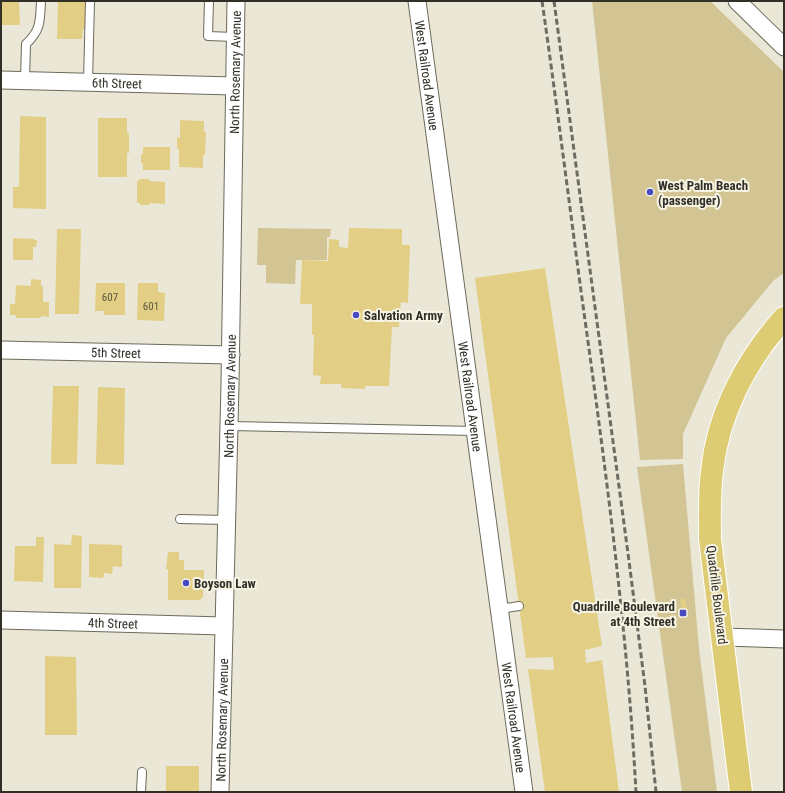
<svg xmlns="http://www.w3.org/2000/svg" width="785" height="793" viewBox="0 0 785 793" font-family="'Roboto Condensed',sans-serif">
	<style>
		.green { fill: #d2c593 }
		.building { fill: #e2cf85 }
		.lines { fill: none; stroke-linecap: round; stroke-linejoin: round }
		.service-casing { stroke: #6d6a5c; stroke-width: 10 }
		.minor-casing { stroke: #6d6a5c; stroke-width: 19 }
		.primary-casing { stroke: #fff; stroke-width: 24 }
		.service { stroke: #fff; stroke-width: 8 }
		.minor { stroke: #fff; stroke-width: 17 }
		.primary { stroke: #decc74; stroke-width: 22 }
		.rail { stroke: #6e6c62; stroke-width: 3; stroke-dasharray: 6 3; stroke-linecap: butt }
		.poi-dot { fill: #474ac0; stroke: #f8f4e4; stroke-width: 1.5 }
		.labels { text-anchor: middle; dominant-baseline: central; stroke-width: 4; stroke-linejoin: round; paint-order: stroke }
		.number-label { font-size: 11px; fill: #5c573f }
		.street-label { font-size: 13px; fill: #302f28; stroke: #f8f4e4 }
		.poi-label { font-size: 13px; font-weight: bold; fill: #302f28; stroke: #f8f4e4; text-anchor: start }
	</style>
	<rect width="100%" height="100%" fill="#eae7d6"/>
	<!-- green -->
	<path class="green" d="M592,1H710L784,72V273L773,281L726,338L683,434V459L640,460Z
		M258,228L331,229L330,237H327V260H296L295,284L266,283V265H257Z
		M683,464L699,649L717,792H682L637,467Z"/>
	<!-- building -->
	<path class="building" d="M1,1H19L20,25H1Z
		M58,1H86L85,29H83L82,39H57Z
		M20,116L46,117V209L13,208V187H19Z
		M98,118H127V133H129V153H127V177H98Z
		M180,120L204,121V132H206L205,155H203V168L179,167V149H177V137L180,138Z
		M143,147H170V170H143V163H141V154H143Z
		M139,179H149V181L165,182V204L150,203V205H140V203H137V181H139Z
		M349,228L402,229V245H410L408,303L401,302L399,327H392L389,386H365V389L341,388V384H320L321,376L313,375L314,335H312V304H300L302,260L328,261L329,239L339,240V247L348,248Z
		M57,229H81L79,314H55Z
		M13,238L34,239V240H37L36,247H33V260H13Z
		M545,268L602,646L585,650L586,663L602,660L619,792H545L528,669L554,670L553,657L526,658L475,278Z
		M31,279L41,280V286H43V302H49V317L41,316V318H16V315H10V304H15L16,285L31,286Z
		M96,283H125V315H104V311H95Z
		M138,283H158V292L165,293L164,321L137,320Z
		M53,386H79L77,464H51Z
		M98,387L125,388L124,465L96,464Z
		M72,535L82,536L81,588H54V544L71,545Z
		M36,537H44L43,582L14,581L15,546H36Z
		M89,544L122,545V567L113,566L112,574L104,573L103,578L89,577Z
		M168,552H179V560H184V570H204L203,597L200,600H168V569H166Z
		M685,598L687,610L682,611L680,599Z
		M45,656L76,657L77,735H45Z
		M166,766H199V792H166Z"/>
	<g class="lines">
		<defs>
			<path id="service" d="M209,1L208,36L235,37
				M25,80L26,44C41,30 40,21 41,1
				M88,82L90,1
				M229,426L476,431
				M180,519L227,520
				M500,609L519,606
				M141,792L142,772"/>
			<g id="minor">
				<path id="s1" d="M417,1L524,792"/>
				<path d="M737,1L784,47"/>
				<path id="s2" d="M1,80L234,86"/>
				<path id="s3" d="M1,350L231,355"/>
				<path id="s4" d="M1,620L224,626"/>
				<path d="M723,637L784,639"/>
				<path id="s5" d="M220,792L230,384L236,1"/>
			</g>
			<path id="primary" d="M741,792L710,539C710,516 709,494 712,471C718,414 746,360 784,318"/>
		</defs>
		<!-- service casing -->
		<use href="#service" class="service-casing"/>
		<!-- minor casing -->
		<use href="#minor" class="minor-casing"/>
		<!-- primary casing -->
		<use href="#primary" class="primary-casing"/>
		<!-- service -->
		<use href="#service" class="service"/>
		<!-- minor -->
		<use href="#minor" class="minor"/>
		<!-- primary -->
		<use href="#primary" class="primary"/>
		<!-- rail -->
		<path class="rail" d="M542,1C556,98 568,194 581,291C604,457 627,624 636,792
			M554,1L629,561L645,686L656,792"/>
	</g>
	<!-- markers -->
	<g class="poi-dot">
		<circle cx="650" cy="192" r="4"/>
		<circle cx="356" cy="315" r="4"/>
		<circle cx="186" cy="583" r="4"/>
		<rect x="679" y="609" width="8" height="8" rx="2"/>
	</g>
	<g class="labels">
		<!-- number labels -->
		<g class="number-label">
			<text x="110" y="297">607</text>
			<text x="151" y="306">601</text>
		</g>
		<!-- street labels -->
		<g class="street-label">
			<text stroke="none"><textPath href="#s5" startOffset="720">North Rosemary Avenue</textPath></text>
			<text stroke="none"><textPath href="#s1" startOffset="75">West Railroad Avenue</textPath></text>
			<text stroke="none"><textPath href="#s2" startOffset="116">6th Street</textPath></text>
			<text stroke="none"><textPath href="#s3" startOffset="115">5th Street</textPath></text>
			<text stroke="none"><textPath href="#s1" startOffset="399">West Railroad Avenue</textPath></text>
			<text stroke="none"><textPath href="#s5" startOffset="396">North Rosemary Avenue</textPath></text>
			<text transform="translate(717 595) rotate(83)">Quadrille Boulevard</text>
			<text stroke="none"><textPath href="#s4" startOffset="112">4th Street</textPath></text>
			<text stroke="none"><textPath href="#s1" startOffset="723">West Railroad Avenue</textPath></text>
			<text stroke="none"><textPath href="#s5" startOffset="72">North Rosemary Avenue</textPath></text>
		</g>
		<!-- poi labels -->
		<g class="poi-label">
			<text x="658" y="185">West Palm Beach<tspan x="658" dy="15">(passenger)</tspan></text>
			<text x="364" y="315">Salvation Army</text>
			<text x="194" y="583">Boyson Law</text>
			<text x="675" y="606" text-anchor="end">Quadrille Boulevard<tspan x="675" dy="15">at 4th Street</tspan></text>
		</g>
	</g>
	<!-- border -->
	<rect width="785" height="793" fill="none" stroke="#302f28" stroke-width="4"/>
</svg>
